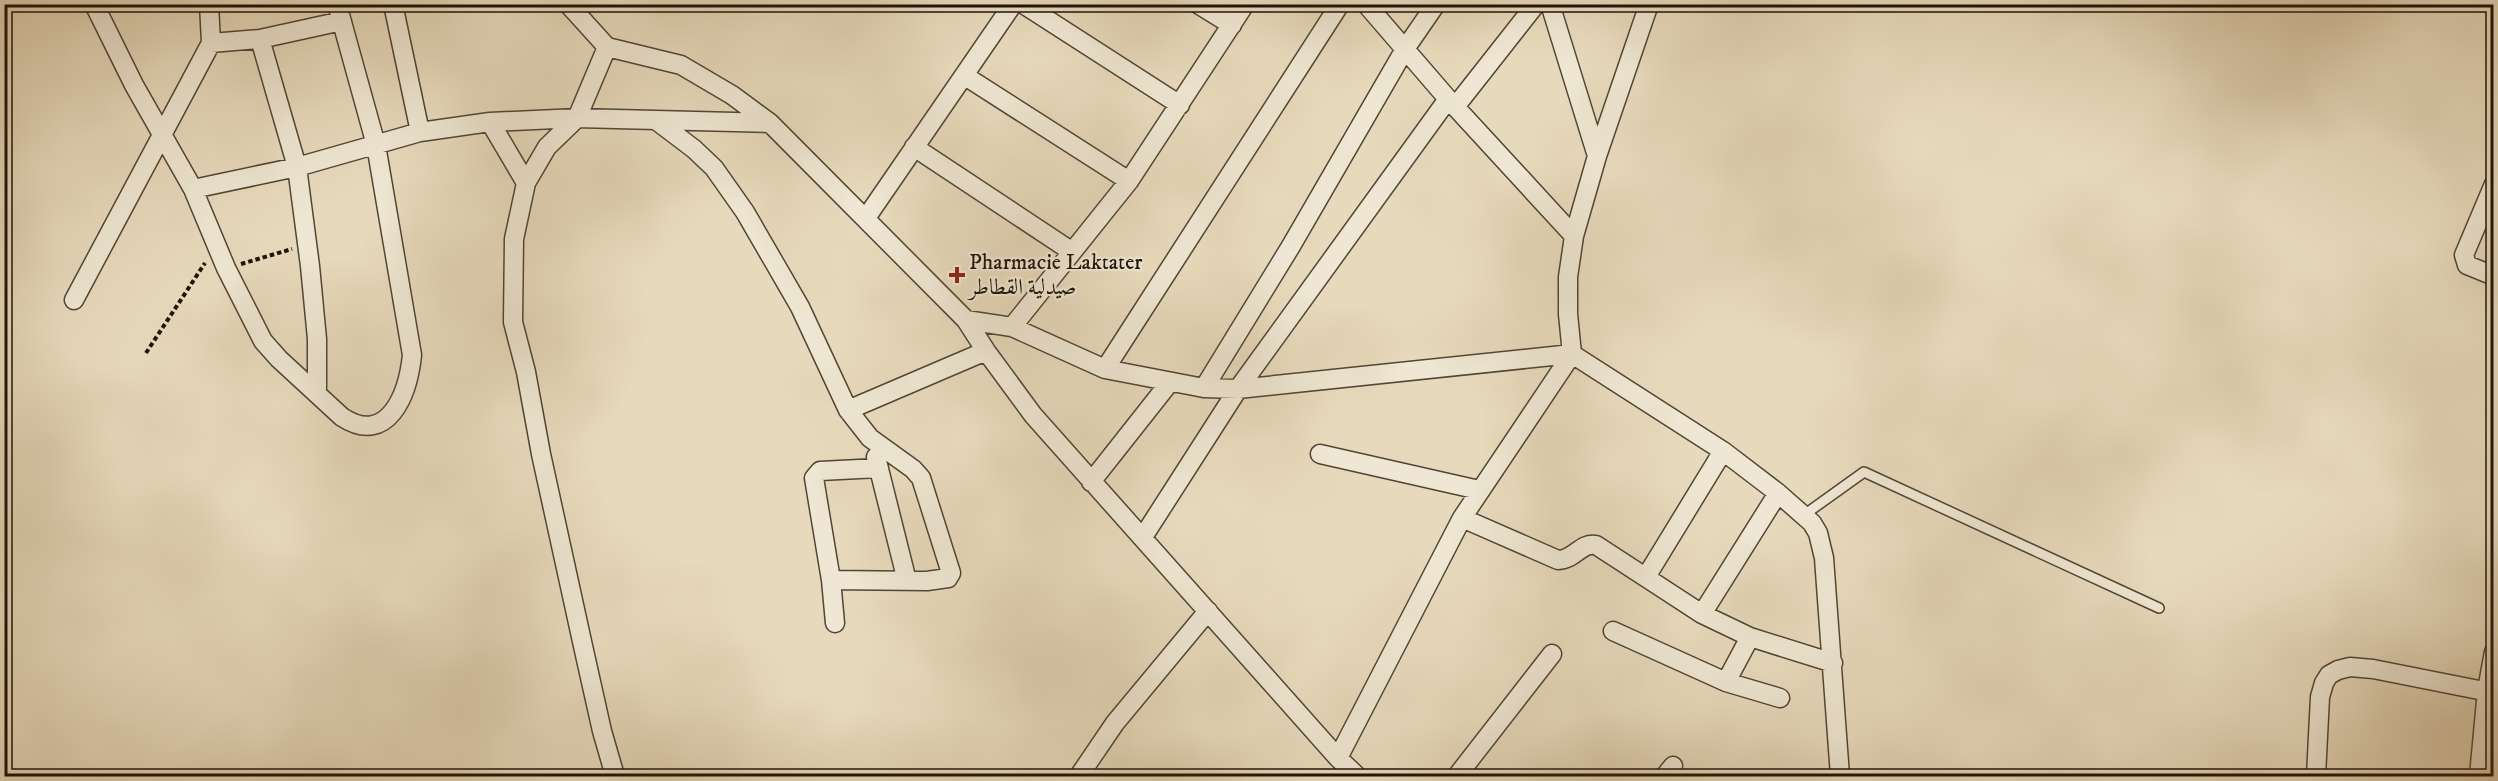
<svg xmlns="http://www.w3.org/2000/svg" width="2498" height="781" viewBox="0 0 2498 781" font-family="'IM FELL DW Pica',Amiri,serif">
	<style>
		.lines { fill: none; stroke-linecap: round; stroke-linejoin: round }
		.lane-casing { stroke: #514536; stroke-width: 12 }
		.street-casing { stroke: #514536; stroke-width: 21 }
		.path { stroke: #1f1309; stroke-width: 4; stroke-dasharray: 4.5 3; stroke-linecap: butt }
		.lane { stroke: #efe7d3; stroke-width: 9 }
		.street { stroke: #efe7d3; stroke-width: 18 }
		.poi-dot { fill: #8f2418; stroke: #efe7d3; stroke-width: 2 }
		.labels { text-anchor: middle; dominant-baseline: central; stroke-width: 4.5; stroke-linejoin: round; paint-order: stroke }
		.poi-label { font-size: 22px; fill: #1f1309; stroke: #efe7d3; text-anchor: start }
	</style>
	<rect width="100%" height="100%" fill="#e7dabc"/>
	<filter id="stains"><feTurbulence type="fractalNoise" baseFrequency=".00333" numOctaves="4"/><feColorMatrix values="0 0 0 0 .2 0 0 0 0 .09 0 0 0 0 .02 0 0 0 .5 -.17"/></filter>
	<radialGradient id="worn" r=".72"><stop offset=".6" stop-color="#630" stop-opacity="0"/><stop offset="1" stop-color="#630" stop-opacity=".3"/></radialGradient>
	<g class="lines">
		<defs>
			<path id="lane" d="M1804,515L1864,472L2159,608"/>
			<path id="street" d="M94,4L134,85L193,189L226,268L263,341L279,359L342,417C388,447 408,394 412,355L376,145L337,4
				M393,4L420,132
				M568,4L607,47L681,65L732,95L770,123L966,320L986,351L1033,415L1338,758L1357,776
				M1023,4L1180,105
				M1198,4L1232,25
				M1366,4L1448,99L1574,236
				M1550,4L1597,156
				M260,39L297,167L310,266L317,339V394
				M211,43L260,39L342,21
				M965,76L1129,181
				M1455,107L1536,4
				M657,121L694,149L714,168L745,212L800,307L848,410L870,438L913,469L921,478L951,573L948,578L927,581L831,580
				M490,122L526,183
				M914,147L1071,251
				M2494,184L2464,255L2467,265L2494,276
				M193,189L297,167L420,132L490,122L577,118L607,47
				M866,218L1013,4
				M74,300L211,43L209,4
				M966,320L1012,327L1105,369L1204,388L1238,389L1572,354L1723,451L1778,493L1812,523L1818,533L1824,558L1840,776
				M1012,327L1129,181L1245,4
				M1105,369L1340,4
				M1204,388L1291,246L1405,49L1436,4
				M848,410L986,351
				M1320,454L1479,490
				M876,457L907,581
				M1091,482L1170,382
				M1462,518L1558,560C1574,560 1581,542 1596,545L1702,614L1750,637L1833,663
				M1143,537L1238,389L1448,99
				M1646,577L1723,451
				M1702,614L1778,493
				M835,623L831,580L814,478L820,471L879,468
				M1613,631L1726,682L1780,698
				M1726,682L1750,637
				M1338,758L1462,518L1572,354L1568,314V277L1574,236L1597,156L1649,4
				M615,776L602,731L583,646L541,454L526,372L513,322L514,239L526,183L547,147L577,118L770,123
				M1079,776L1115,723L1208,611
				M1457,776L1552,654
				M1665,776L1673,766
				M2316,776L2320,697L2324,683L2329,675L2338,670L2350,667L2373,669L2494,693
				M2479,776L2487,690L2494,652"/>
		</defs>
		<!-- lane casing -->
		<use href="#lane" class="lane-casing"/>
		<!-- street casing -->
		<use href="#street" class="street-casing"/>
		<!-- path -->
		<path class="path" d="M241,264L292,249
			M146,353L205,263"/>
		<!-- lane -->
		<use href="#lane" class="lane"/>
		<!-- street -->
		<use href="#street" class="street"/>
	</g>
	<!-- markers -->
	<path class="poi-dot" d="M954 266h6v6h6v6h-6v6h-6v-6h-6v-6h6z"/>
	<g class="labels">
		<!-- poi labels -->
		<g class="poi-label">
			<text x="969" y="262">Pharmacie Laktater<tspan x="969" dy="25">صيدلية القطاطر</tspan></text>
		</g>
	</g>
	<!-- margin -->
	<rect width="2498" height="781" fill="none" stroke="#e7dabc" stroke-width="24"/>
	<rect x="6" y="6" width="2486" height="769" fill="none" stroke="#1f1309" stroke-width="3"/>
	<rect x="12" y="12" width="2474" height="757" fill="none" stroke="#1f1309" stroke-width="1.5"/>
	<rect width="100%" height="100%" filter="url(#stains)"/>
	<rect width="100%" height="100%" fill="url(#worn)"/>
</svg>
